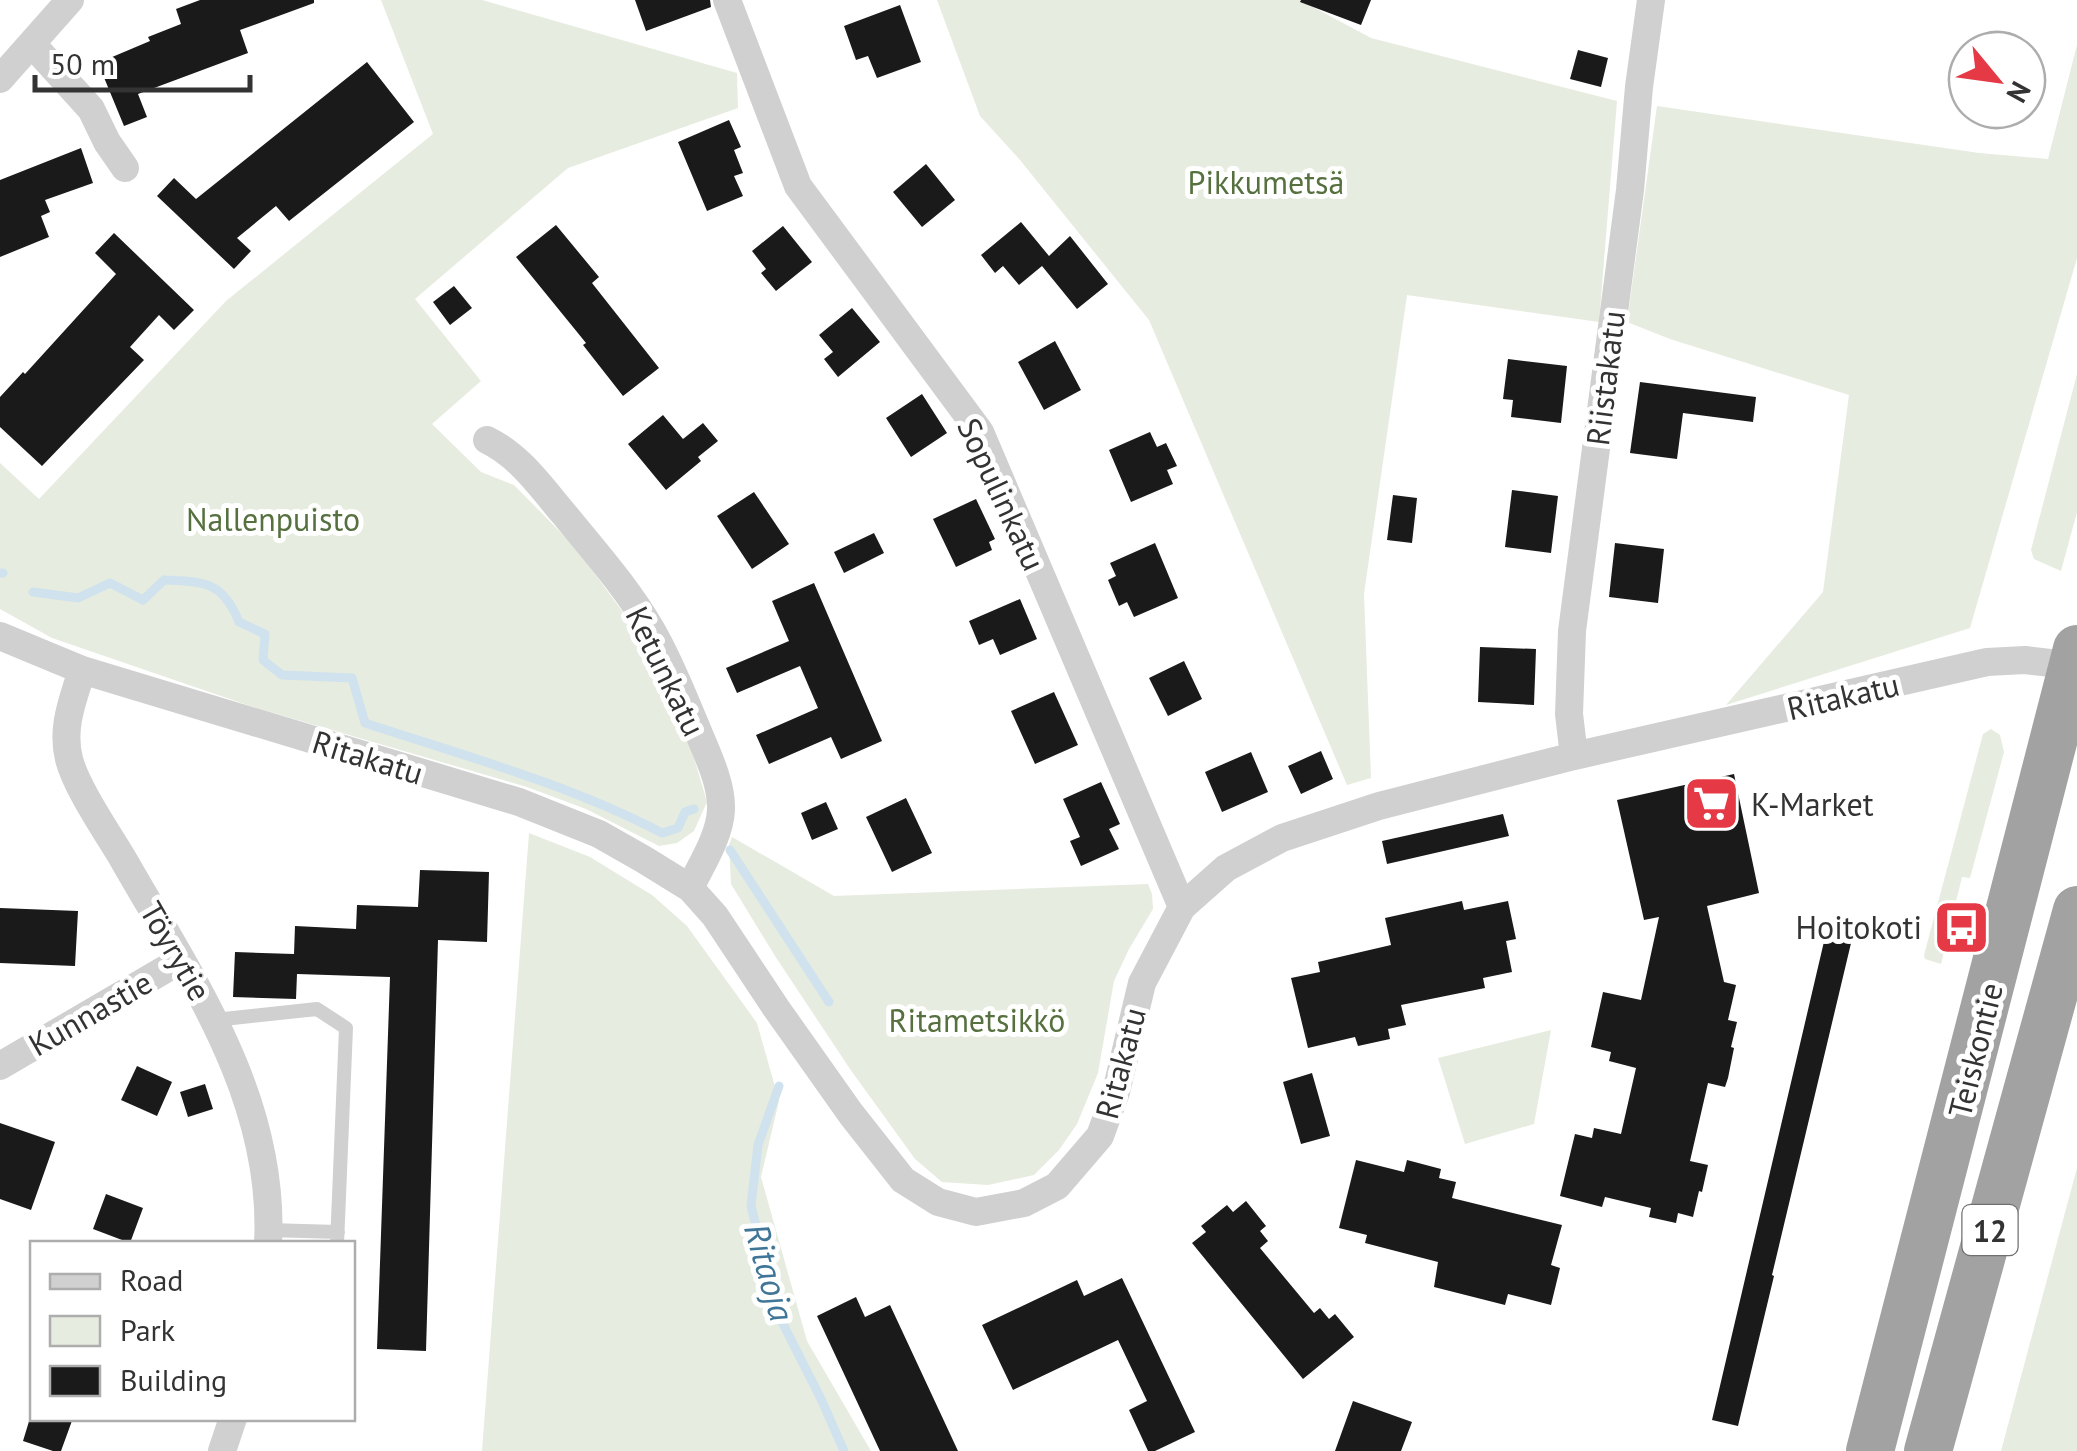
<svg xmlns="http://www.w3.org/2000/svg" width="2077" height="1451" viewBox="0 0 2077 1451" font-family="'PT Sans',sans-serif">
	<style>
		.green { fill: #e6ecdf }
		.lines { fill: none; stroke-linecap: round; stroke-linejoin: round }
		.stream { stroke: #cfe2ee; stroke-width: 9 }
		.building { fill: #1a1a1a }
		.service { stroke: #d0d0d0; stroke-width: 14 }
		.minor { stroke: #d0d0d0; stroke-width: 28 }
		.trunk { stroke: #a2a2a2; stroke-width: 48 }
		.labels { text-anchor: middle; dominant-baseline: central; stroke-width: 10; stroke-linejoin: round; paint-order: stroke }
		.shield { fill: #fff; stroke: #707070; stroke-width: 2.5 }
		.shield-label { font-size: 30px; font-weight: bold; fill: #333 }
		.park-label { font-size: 32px; fill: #56703f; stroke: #fff }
		.street-label { font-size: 32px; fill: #333; stroke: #fff }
		.poi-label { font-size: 32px; fill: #333; stroke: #fff; text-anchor: start }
		.water-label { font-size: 35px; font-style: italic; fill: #3f7597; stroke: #fff }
	</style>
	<rect width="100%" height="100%" fill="#fff"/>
	<!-- green -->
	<path class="green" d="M381,0H482L737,73L738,108L568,168L415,299L481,381L432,424L481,472L514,485L576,548L630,622L663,681L692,751L707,802L694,831L677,843L659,846L586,809L527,787L253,707L52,638L0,609V463L39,499L226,301L433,134Z
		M937,0H1300L1371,38L1617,101L1599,322L1407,295L1364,594L1371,778L1347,785L1149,320L1020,160L980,116Z
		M2077,45V258L1970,628L1726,705L1823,592L1849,395L1670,339L1627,322L1657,106L1979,153L2048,159Z
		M2077,374V512L2061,571L2034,559L2031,550Z
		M1991,729L2000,735L2004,752L1970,878L1962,877L1941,964L1925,959L1924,955L1983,734Z
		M529,833L590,857L652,895L687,926L757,1023L779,1101L761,1177L807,1341L871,1451H482Z
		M732,837L834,896L1148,884L1152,894L1153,909L1129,949L1114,981L1098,1073L1077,1124L1059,1150L1034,1175L988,1185L942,1182L915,1159L850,1069L775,956L731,884L729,845Z
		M1551,1030L1534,1124L1465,1144L1438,1058Z
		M2077,1168V1451H2001Z"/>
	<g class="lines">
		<!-- stream -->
		<path class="stream" d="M0,573H3
			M33,592L78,598L110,583L143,600L164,580C203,582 222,580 239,622L265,634L263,660L282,675L352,678L365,723C465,756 568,784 662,833L678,828L685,812L694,809
			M730,850L829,1002
			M779,1086L758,1145L751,1206L779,1316L821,1399L844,1451"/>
	</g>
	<!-- building -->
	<path class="building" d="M200,0H314V3L240,30L248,53L138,94L147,117L124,126L98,63L150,41L148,37L181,24L176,9Z
		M635,0H710L711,7L646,31Z
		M1301,0H1371L1361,25L1300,2Z
		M900,5L921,62L877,78L868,56L856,60L844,26Z
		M1578,50L1608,58L1601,87L1570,79Z
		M367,62L414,122L289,221L276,206L237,238L251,251L234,269L157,196L174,178L196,199Z
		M729,120L741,147L734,150L743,173L734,176L743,196L707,211L678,142Z
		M81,148L93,183L45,200L50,212L41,216L49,237L0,257V180Z
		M926,164L955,200L922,227L893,192Z
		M1021,222L1049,256L1070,236L1108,284L1077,309L1042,266L1019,285L1003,266L995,273L981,255Z
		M556,225L599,277L592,283L659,368L623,396L583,345L586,343L516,257Z
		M783,226L812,262L776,291L761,273L766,269L752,251Z
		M114,233L194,310L174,330L159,315L130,347L144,360L42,466L0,427V397L23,372L25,374L116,274L95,253Z
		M454,286L472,308L450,325L433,302Z
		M852,308L880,342L838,377L824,359L833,352L819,335Z
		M1055,341L1081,390L1044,410L1018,362Z
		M1508,359L1567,366L1561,423L1511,417L1513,400L1503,399Z
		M1640,382L1756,397L1753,422L1683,413L1677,459L1630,453Z
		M922,394L947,433L911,457L886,418Z
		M663,415L683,439L703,423L718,441L698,457L701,461L666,490L628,444Z
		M1150,432L1157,447L1166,443L1177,466L1167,470L1173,484L1131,502L1109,450Z
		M1512,490L1558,496L1551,553L1505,547Z
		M754,492L789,544L752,569L717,516Z
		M1393,495L1417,498L1412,543L1387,540Z
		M976,499L995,539L989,542L992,550L956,567L933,519Z
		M874,533L884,553L844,573L834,552Z
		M1155,543L1178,598L1134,617L1127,602L1119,606L1108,580L1116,576L1110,563Z
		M1615,543L1664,549L1658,603L1609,597Z
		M814,583L882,741L841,759L831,737L769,764L756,735L818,708L800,666L737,693L726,668L789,641L772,601Z
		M1020,599L1037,639L1000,655L993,639L979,645L969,621Z
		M1480,647L1536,649L1534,705L1478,702Z
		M1184,661L1202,699L1168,716L1149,678Z
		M1054,692L1078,745L1035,764L1011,711Z
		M1321,751L1333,779L1301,794L1288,766Z
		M1251,752L1268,792L1222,812L1205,772Z
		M1734,774L1759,893L1707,906L1724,982L1736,985L1728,1020L1737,1022L1731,1047L1734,1048L1728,1078L1725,1087L1708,1083L1690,1161L1708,1165L1702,1192L1699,1191L1693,1217L1678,1213L1676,1223L1649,1217L1651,1208L1605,1197L1602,1207L1560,1196L1575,1134L1592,1138L1594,1128L1621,1134L1636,1068L1609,1061L1611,1052L1591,1047L1603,992L1641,1000L1659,917L1644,920L1617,800Z
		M1101,782L1120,824L1109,829L1119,849L1081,866L1070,841L1080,837L1063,799Z
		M906,798L932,853L892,872L866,817Z
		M826,802L838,829L812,840L801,813Z
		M1503,814L1509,836L1387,864L1382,841Z
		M420,870L489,872L487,942L438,940L426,1351L377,1349L390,977L297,974L296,999L233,997L235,952L294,954L295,926L356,929L357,905L418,907Z
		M1462,901L1464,910L1508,901L1516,939L1506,941L1512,972L1483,978L1485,988L1401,1005L1406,1025L1388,1029L1390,1039L1358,1046L1355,1037L1308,1048L1291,978L1320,972L1318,962L1391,945L1385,918Z
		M0,908L78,911L75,966L0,963Z
		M1826,933L1852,939L1772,1275L1774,1276L1738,1426L1712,1420Z
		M137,1066L172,1082L157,1116L121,1100Z
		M1312,1073L1330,1136L1301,1144L1283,1082Z
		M205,1084L213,1109L188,1117L180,1092Z
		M0,1123L55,1142L31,1210L0,1199Z
		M1356,1160L1404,1172L1407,1160L1441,1169L1439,1178L1456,1182L1452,1198L1562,1225L1551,1265L1560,1268L1551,1305L1508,1294L1505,1305L1434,1287L1438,1262L1365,1243L1367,1235L1339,1228Z
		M106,1194L143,1208L130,1243L93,1229Z
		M1246,1201L1266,1226L1260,1231L1268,1241L1260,1248L1314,1313L1320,1308L1329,1319L1335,1314L1354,1337L1303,1379L1192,1243L1206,1232L1201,1226L1227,1205L1233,1212Z
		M1122,1278L1195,1432L1155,1451H1148L1129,1410L1147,1401L1118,1340L1013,1390L982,1325L1077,1280L1084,1296Z
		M856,1297L865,1317L890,1305L958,1451H880L817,1316Z
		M1353,1401L1412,1422L1401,1451H1335Z
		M30,1418H73L61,1451H53L23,1441Z"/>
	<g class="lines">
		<!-- service -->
		<path class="service" d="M215,1020L317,1009L346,1028L337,1244
			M268,1230L338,1232"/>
		<!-- minor -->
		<path class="minor" d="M727,0L798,186L980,432L1182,907
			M32,44L91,109L107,142L125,168
			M0,79L70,0
			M487,440C520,456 541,487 564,514C595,552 628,589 652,631C670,662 683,696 697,729C707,754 722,783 721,810C720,836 701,865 690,888
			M0,636L82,670L519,802L599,834L643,859L690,888L715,916L776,1008L851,1114L903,1180L938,1202L976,1212L1024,1203L1057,1186L1100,1136L1116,1092L1142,983L1182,907L1226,868L1282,838L1379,806L1574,756L1987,662L2025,660L2077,666
			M82,670C73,700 61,727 69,759C76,787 107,832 123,859C191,978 276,1099 268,1244
			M1574,756L1569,714L1572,631L1630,190L1639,87L1651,0
			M0,1066L181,960
			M222,1451L233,1418"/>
		<!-- trunk -->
		<path class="trunk" d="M1870,1451L2077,649
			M1928,1451L2077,910"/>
	</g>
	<!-- icons -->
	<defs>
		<symbol id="supermarket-square" viewBox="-11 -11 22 22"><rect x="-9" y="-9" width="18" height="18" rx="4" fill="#e63946" stroke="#fff"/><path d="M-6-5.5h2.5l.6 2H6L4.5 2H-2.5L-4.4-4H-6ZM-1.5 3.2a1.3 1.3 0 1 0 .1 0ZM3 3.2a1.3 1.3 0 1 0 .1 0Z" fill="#fff"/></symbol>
		<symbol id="bus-square" viewBox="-11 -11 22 22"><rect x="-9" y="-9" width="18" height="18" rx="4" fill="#e63946" stroke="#fff"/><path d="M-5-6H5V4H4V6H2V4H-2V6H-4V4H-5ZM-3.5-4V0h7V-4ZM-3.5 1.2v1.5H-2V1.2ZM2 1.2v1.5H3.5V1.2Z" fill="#fff"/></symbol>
	</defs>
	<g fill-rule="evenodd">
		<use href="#supermarket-square" x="1680" y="772" width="63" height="63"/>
		<use href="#bus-square" x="1930" y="896" width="63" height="63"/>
	</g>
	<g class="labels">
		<!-- shield labels -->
		<rect class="shield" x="1962.5" y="1205" width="55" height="50" rx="8"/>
		<g class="shield-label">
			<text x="1990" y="1230">12</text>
		</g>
		<!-- park labels -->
		<g class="park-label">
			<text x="1266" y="182">Pikkumetsä</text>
			<text x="273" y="519">Nallenpuisto</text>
			<text x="977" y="1020">Ritametsikkö</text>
		</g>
		<!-- street labels -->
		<g class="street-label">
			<text transform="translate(1605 378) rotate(-83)">Riistakatu</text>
			<text transform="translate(1002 494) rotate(65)">Sopulinkatu</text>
			<text transform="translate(666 671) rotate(64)">Ketunkatu</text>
			<text transform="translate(1843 696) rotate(-13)">Ritakatu</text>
			<text transform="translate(368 757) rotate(17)">Ritakatu</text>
			<text transform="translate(176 951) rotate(60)">Töyrytie</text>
			<text transform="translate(90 1013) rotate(-30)">Kunnastie</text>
			<text transform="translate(1975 1050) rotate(-76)">Teiskontie</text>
			<text transform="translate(1120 1063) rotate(-75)">Ritakatu</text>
		</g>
		<!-- poi labels -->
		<g class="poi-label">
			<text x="1751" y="804">K-Market</text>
			<text x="1922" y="927" text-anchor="end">Hoitokoti</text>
		</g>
		<!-- water labels -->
		<g class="water-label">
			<text transform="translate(770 1272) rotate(74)">Ritaoja</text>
		</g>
	</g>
	<!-- legend -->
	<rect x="30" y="1241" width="325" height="180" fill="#ffffff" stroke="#adadad" stroke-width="2.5"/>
	<rect x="50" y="1274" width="50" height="15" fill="#d0d0d0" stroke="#adadad" stroke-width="2.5"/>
	<text x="120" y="1291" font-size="30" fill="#333333">Road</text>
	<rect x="50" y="1316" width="50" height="30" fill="#e6ecdf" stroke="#adadad" stroke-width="2.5"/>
	<text x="120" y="1341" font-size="30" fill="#333333">Park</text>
	<rect x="50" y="1366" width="50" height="30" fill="#1a1a1a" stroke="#adadad" stroke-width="2.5"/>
	<text x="120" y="1391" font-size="30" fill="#333333">Building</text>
	<!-- north arrow -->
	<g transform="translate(1997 80) rotate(119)"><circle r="48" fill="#ffffff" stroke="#adadad" stroke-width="2.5"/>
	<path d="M0-8L18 38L0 25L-18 38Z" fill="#e63946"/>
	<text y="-15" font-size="28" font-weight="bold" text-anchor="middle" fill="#333333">N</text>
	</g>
	<!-- scale -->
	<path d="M35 75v15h215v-15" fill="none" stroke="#333333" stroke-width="5"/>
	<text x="50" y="75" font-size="30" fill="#333333" stroke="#ffffff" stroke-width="8" paint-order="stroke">50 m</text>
</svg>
